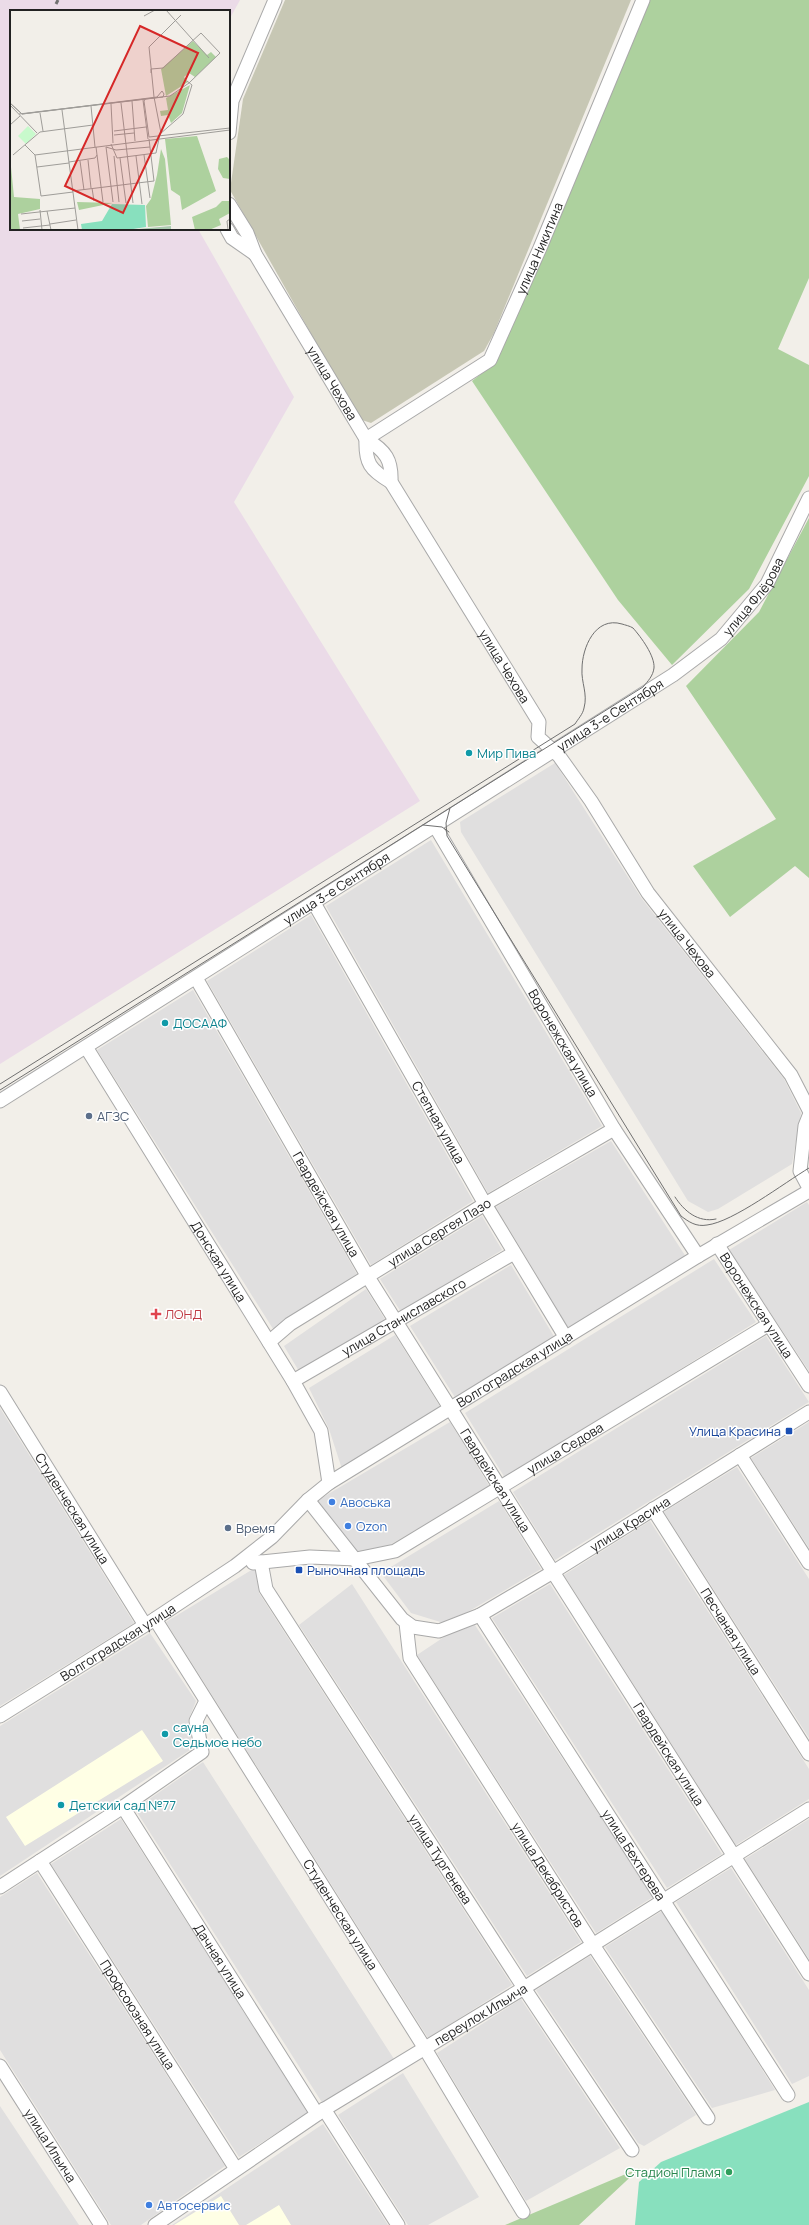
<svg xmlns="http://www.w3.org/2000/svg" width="809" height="2225" viewBox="0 0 809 2225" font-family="Manrope,sans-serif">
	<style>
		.residential { fill: #e0dfdf }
		.industrial { fill: #ebdbe8 }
		.education { fill: #ffffe5 }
		.construction { fill: #c7c7b4 }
		.forest { fill: #add19e }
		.pitch { fill: #88e0be }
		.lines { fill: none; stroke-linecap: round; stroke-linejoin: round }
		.minor-casing { stroke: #a9a9a9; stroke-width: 15 }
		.minor { stroke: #fff; stroke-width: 13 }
		.tram { stroke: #707070; stroke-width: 1 }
		.rail { stroke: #707070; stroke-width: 3; stroke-dasharray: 8 8; stroke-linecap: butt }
		.culture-dot { fill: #0f9aa8; stroke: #fff; stroke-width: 1.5 }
		.service-dot { fill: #5c6f8a; stroke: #fff; stroke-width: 1.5 }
		.health-dot { fill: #e0444e; stroke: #fff; stroke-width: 1.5 }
		.transit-dot { fill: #1a4fb4; stroke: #fff; stroke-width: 1.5 }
		.shop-dot { fill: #3f7fe0; stroke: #fff; stroke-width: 1.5 }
		.leisure-dot { fill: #2e9e5b; stroke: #fff; stroke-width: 1.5 }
		.labels { text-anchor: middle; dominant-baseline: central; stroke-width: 3; stroke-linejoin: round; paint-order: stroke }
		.street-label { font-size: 13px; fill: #222; stroke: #fff }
		.culture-label { font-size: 13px; fill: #0d838f; stroke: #fff; text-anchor: start }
		.service-label { font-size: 13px; fill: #4e5e75; stroke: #fff; text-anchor: start }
		.health-label { font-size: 13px; fill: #be3a42; stroke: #fff; text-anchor: start }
		.transit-label { font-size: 13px; fill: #164399; stroke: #fff; text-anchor: end }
		.shop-label { font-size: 13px; fill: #366cbe; stroke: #fff; text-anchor: start }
		.leisure-label { font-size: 13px; fill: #27864d; stroke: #fff; text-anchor: end }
		.inset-road { fill: none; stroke: #9f9d99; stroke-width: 1 }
		.view { fill: #d62828; fill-opacity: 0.15; stroke: #d62828; stroke-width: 2 }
		.inset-edge { fill: none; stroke: #222; stroke-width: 2 }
	</style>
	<rect width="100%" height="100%" fill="#f2efe9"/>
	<!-- residential -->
	<path class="residential" d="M555,763L642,899L784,1079L801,1113L792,1164L718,1209L708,1212L688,1201L461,832L460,822Z
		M431,840L602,1126L488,1193L326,906Z
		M311,915L473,1201L371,1265L207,981Z
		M193,990L357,1274L275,1332L97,1050Z
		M611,1141L686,1257L569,1329L496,1207Z
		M807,1202L809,1205V1371L729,1250Z
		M482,1216L502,1250L401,1312L380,1279Z
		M714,1259L756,1322L505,1478L465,1413Z
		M511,1265L555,1338L456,1399L410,1326Z
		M366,1289L386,1321L300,1373L284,1346Z
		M395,1335L441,1408L342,1469L329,1429L309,1388Z
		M766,1336L809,1402L555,1560L513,1492Z
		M0,1408L134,1623L0,1706Z
		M450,1422L490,1487L360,1562L313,1503Z
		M809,1422V1548L751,1458Z
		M737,1467L809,1579V1738L664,1512Z
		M499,1501L541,1569L447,1624L411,1613L381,1573Z
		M650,1521L809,1769V1799L736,1845L564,1575Z
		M258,1566L259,1593L512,1985L428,2038L166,1622Z
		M352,1584L581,1942L527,1976L299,1625Z
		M550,1584L722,1854L667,1888L492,1618Z
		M471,1619L653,1897L596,1933L417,1655Z
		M150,1633L196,1701L188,1721L193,1748L0,1876V1726Z
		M203,1762L394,2059L323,2104L135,1809Z
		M121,1819L308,2113L239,2157L51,1864Z
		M809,1819V1959L745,1859Z
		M731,1868L809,1990V2076L792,2084L676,1902Z
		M37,1873L225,2166L141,2225H111L0,2050V1897Z
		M662,1911L775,2090L712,2108L605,1947Z
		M590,1956L696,2115L644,2146L638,2143L536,1990Z
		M521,1999L620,2148L526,2201L437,2053Z
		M403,2073L479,2197L428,2225H408L338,2115Z
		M0,2106L79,2225H0Z
		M323,2124L388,2225H172Z"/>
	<!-- industrial -->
	<path class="industrial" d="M0,0H240L229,20V11H11V229H198L294,397L234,502L420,801L0,1064Z"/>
	<!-- education -->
	<path class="education" d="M142,1730L163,1761L25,1846L6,1817Z
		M221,2196L239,2225H174Z
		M279,2205L291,2225H246Z"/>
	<!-- construction -->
	<path class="construction" d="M285,0H631L494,333L484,351L371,423L362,420L354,410L230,190L243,99Z"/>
	<!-- forest -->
	<path class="forest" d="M648,0H809V278L778,349L809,365V476L749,589L672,665L618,600L472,381L495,363Z
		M809,518V878L795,866L730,917L693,866L776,819L686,686L759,612Z
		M640,2168L579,2225H505Z"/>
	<!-- pitch -->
	<path class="pitch" d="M809,2102V2225H635L639,2182L661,2162Z"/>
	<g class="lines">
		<defs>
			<g id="minor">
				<path d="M229,133L232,101L275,0"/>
				<path id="s1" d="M229,204L247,233L255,254L366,439C386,451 392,460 391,482L539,722L538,737L559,756L591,801L648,893L791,1075L809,1110"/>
				<path d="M227,229L232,238L255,254"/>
				<path id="s2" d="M391,482C370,470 365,463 366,439L490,360L540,248L643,0"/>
				<path id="s3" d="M435,826L614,1129L698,1256"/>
				<path id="s4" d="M314,903L485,1204L566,1338"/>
				<path id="s5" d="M196,978L368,1277L553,1572L809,1974"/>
				<path id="s6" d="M86,1047L293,1381L321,1431L329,1483"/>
				<path id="s7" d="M0,1101L673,675L721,639L767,584L809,498"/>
				<path d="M809,1116L805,1126L800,1171L809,1188"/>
				<path id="s8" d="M717,1244L809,1386"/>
				<path id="s9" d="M269,1342L290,1324L485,1204L614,1129"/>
				<path id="s10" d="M293,1381L514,1253"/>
				<path id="s11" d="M0,1392L145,1625"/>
				<path d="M740,1455L809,1563"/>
				<path id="s12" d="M308,1500L402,1619L413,1627L439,1631L480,1615L553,1572L809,1412"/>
				<path id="s13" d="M653,1509L809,1754"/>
				<path id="s14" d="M261,1562L266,1589L524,1988L632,2150"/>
				<path id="s15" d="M253,1563L310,1557L356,1559L395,1551L768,1325"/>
				<path id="s16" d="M480,1615L788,2095"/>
				<path id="s17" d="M155,1619L424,2047L523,2212"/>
				<path id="s18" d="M406,1623L410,1658L593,1945L708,2118"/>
				<path id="s19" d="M0,1716L155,1619L235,1566L272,1537L308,1500L329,1483L698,1256L809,1191"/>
				<path id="s20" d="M123,1807L317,2114"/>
				<path id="s21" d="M40,1861L236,2169"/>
				<path d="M0,1887L123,1807L202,1752L196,1721L206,1701"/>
				<path id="s22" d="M0,2066L101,2225"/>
				<path d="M324,2109L398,2225"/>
				<path id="s23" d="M155,2225L328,2107L524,1988L809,1809"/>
			</g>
		</defs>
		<!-- minor casing -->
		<use href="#minor" class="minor-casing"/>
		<!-- minor -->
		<use href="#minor" class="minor"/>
		<!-- tram -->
		<path class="tram" d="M450,808L446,823L447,836L681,1216C689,1222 696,1227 707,1225C733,1222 784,1183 809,1168
			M423,825L442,827L449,832
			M0,1084L575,724C578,719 583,714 584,708C588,694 581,682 582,669C582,648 595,616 622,624C625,625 630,626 633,628C641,637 655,656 654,668C653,676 648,681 643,687L0,1090
			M675,1197C684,1211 698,1223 716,1219"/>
		<!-- rail -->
		<path class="rail" d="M56,4L58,0"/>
	</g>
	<!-- markers -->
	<g class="culture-dot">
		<circle cx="469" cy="753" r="4"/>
		<circle cx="165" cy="1023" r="4"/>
		<circle cx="165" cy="1734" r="4"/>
		<circle cx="61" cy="1805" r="4"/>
	</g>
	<g class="service-dot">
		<circle cx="89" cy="1116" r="4"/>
		<circle cx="228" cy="1528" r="4"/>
	</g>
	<path class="health-dot" d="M154 1308h4v4h4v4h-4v4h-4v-4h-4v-4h4z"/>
	<g class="transit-dot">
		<rect x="785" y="1427" width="8" height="8" rx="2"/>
		<rect x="295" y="1566" width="8" height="8" rx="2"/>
	</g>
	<g class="shop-dot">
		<circle cx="332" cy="1502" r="4"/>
		<circle cx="348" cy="1526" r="4"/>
		<circle cx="149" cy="2205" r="4"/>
	</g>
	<circle class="leisure-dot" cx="729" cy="2172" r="4"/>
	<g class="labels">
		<!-- street labels -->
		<g class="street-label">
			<text stroke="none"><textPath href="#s2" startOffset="323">улица Никитина</textPath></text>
			<text stroke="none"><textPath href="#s1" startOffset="207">улица Чехова</textPath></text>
			<text stroke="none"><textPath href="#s7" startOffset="910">улица Флёрова</textPath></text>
			<text stroke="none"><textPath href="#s1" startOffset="542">улица Чехова</textPath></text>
			<text stroke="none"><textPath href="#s7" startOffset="722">улица 3-е Сентября</textPath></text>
			<text stroke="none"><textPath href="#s7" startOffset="398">улица 3-е Сентября</textPath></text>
			<text stroke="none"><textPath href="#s1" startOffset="878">улица Чехова</textPath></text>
			<text stroke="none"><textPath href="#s3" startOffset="252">Воронежская улица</textPath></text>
			<text stroke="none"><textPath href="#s4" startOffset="252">Степная улица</textPath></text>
			<text stroke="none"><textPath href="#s5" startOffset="261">Гвардейская улица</textPath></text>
			<text stroke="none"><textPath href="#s9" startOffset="203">улица Сергея Лазо</textPath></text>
			<text stroke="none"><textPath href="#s6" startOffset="252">Донская улица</textPath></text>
			<text stroke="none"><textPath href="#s8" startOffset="73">Воронежская улица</textPath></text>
			<text stroke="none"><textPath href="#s10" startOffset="128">улица Станиславского</textPath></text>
			<text stroke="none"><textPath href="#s19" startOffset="622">Волгоградская улица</textPath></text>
			<text stroke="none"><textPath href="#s15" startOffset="342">улица Седова</textPath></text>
			<text stroke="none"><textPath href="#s5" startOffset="585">Гвардейская улица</textPath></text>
			<text stroke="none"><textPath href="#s11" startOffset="137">Студенческая улица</textPath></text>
			<text stroke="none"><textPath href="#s12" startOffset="411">улица Красина</textPath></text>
			<text stroke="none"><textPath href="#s13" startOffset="145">Песчаная улица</textPath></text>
			<text stroke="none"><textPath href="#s19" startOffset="139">Волгоградская улица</textPath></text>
			<text stroke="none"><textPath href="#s5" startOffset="909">Гвардейская улица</textPath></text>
			<text stroke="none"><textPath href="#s16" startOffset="285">улица Бехтерева</textPath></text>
			<text stroke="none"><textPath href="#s14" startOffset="349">улица Тургенева</textPath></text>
			<text stroke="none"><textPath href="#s18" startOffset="292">улица Декабристов</textPath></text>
			<text stroke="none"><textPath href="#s17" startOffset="349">Студенческая улица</textPath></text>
			<text stroke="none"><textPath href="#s20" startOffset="182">Дачная улица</textPath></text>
			<text stroke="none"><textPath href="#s23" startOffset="388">переулок Ильича</textPath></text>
			<text stroke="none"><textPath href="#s21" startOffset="182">Профсоюзная улица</textPath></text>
			<text stroke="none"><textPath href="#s22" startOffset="94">улица Ильича</textPath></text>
		</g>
		<!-- culture labels -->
		<g class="culture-label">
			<text x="477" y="753">Мир Пива</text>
			<text x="173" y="1023">ДОСААФ</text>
			<text x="173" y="1727">сауна<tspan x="173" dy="15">Седьмое небо</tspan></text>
			<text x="69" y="1805">Детский сад №77</text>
		</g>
		<!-- service labels -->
		<g class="service-label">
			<text x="97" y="1116">АГЗС</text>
			<text x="236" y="1528">Время</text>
		</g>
		<!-- health labels -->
		<g class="health-label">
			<text x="165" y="1314">ЛОНД</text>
		</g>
		<!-- transit labels -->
		<g class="transit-label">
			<text x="781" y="1431">Улица Красина</text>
			<text x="307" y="1570" text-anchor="start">Рыночная площадь</text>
		</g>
		<!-- shop labels -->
		<g class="shop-label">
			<text x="340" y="1502">Авоська</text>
			<text x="356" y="1526">Ozon</text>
			<text x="157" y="2205">Автосервис</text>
		</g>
		<!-- leisure labels -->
		<g class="leisure-label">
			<text x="721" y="2172">Стадион Пламя</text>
		</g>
	</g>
	<!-- overview -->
	<g transform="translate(10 10)">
		<rect width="220" height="220" fill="#f2efe9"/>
		<path d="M183,31L197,45L201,42L206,47L185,67L179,63L174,67L178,72L156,86L151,59ZM180,75L172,103L161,113L158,105L151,106L150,101L158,100L156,88ZM187,126L206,181L172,200L170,186L161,180L155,129ZM151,139L155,149L161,215L138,217L136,196L141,189L147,165ZM0,147L4,187L30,189V199L8,204L10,220H0ZM217,147L220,150V169L213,168L208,159L209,149ZM212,191H220V203L209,209L211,215L199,220H185L182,207L206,197ZM67,192L103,193L69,200Z" fill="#add19e"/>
		<path d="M161,216V220H117Z" fill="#aacbaf"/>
		<path d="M18,116L26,124L16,134L8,126Z" fill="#c8facc"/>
		<path d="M102,194L135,195L136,217L117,220H72L71,214L92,211Z" fill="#88e0be"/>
		<path class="inset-road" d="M156,0L199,48M134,6L145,0M136,88L134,91L139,127L220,118M133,90L138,129M122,91L125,131M0,93L12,104L147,87L152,81L154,84L153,87L12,104L0,93M111,93L123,193M101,94L103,133M0,95L27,123M81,96L85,137M52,100L68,220M30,103L33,121M9,104L160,86L179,73L210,43L191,23L153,58L141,59V63M0,115L10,106M104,121L136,117M151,123L144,87L139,37L171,5M104,125L124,123M101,134L107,148L146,143L150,124L173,104L182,75L177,71M15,135L25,145L31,186L63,182M86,137L93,192M96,137L103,192M96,137L106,140L140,137M3,145L30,122L83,115M25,145L220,120M134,145L140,188M104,146L109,192M126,146L132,194M110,148L116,193M78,150L81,178M70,151L74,180M59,152L85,148L87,145M27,157L59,153M82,178L84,191M62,181L144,171L139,129M30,200L32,220M37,201L41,220M11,204L65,198M12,211L30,209M40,214L66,210M13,218L40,215M218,220L217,211L220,209"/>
		<path class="view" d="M130,16L188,43L113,203L55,176Z"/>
		<rect width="220" height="220" class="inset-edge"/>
	</g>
</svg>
